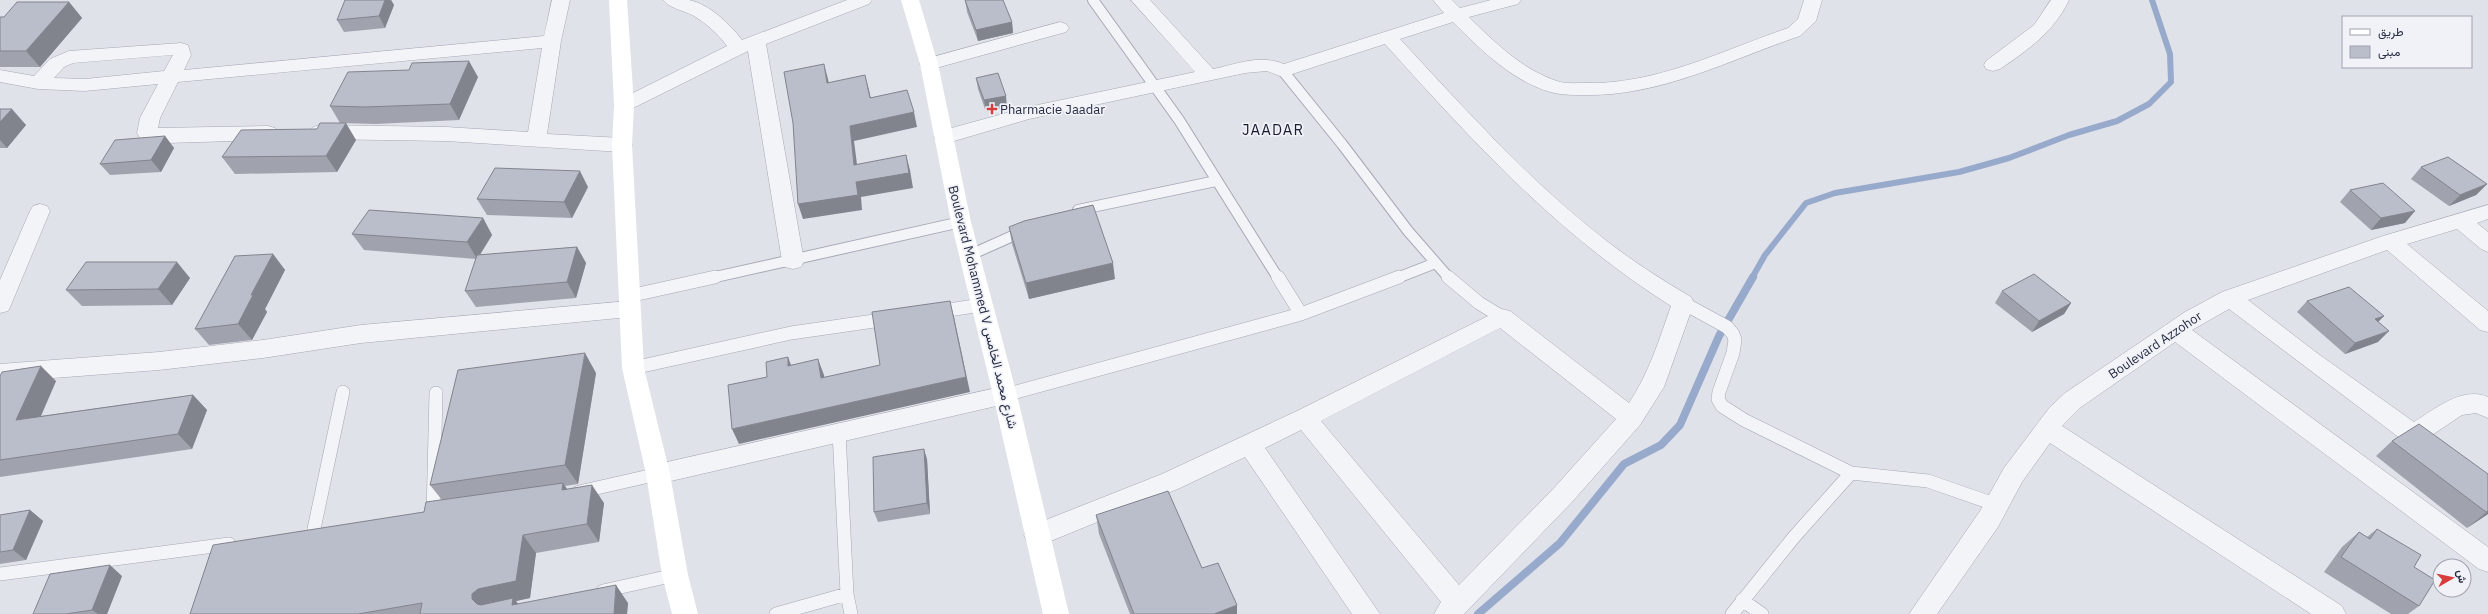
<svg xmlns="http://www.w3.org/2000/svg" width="2488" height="614" viewBox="0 0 2488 614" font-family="'IBM Plex Sans',Vazirmatn,sans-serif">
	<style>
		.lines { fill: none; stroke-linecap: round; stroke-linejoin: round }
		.stream-far1 { stroke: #98aacc; stroke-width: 6 }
		.stream { stroke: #98aacc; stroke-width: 8 }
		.lane-far1-casing { stroke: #a5a8b4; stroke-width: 12 }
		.lane-casing { stroke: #a5a8b4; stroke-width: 14 }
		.street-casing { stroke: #a5a8b4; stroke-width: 1 }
		.lane-far1 { stroke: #f3f4f8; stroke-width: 10 }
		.lane { stroke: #f3f4f8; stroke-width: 13 }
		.street { fill: #f3f4f8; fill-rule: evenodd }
		.secondary { fill: #fff; fill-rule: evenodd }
		.wall { fill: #a0a3ae }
		.shaded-wall { fill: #82848d }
		.building { fill: #babdca; stroke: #82848d }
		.poi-dot { fill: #d73d3c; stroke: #f0f2f7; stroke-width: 1.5 }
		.labels { text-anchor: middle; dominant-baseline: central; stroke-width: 3.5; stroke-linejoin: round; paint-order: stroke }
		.poi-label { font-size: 13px; fill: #272d42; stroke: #f0f2f7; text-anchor: start }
		.street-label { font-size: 13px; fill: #272d42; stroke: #f0f2f7 }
		.quarter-label { font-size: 15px; letter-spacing: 1px; fill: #1a1e33; stroke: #f0f2f7 }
	</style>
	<rect width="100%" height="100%" fill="#e0e2ea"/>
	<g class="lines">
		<!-- stream-far1 -->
		<path class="stream-far1" d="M1752,278L1765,255L1806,203L1835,193L1959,172L2009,158L2069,135L2117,121L2149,104L2171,82L2170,54L2152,0"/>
		<!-- stream -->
		<path class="stream" d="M1478,614L1560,543L1624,464L1661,445L1680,425L1719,336L1753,277"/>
		<defs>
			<path id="lane-far1" d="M1093,0L1179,120L1278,278
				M1283,71L1342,144L1408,231L1449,278
				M1078,210L1216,181
				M970,255L1026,230
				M711,278L961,222
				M1397,278L1433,264"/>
			<path id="lane" d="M1278,277L1301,314
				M1448,277L1479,303L1502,317
				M629,296L715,277
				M1683,303L1727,327L1733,334L1735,340L1733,353L1719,392L1718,399L1722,406L1744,420L1851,473L1928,481L1997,505
				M936,312L981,305
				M633,368L791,333L888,319
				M1005,395L1301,314L1399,277
				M839,432L847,594L851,614
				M579,492L658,474
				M433,515L436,393
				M314,529L343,392
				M0,574L229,544
				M603,591L675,575
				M1742,600L1762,614
				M776,614L847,594
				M1732,614L1794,537L1851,473"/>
			<path id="street" d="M552,0H570L561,41L547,134L622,138L629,140L632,145L629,150L622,152L446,141L320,139L313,137L310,132L313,127L320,125L446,127L528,132L542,48L178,82L160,118L158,128L268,126L275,128L278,133L275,138L268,140L167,143L140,138L137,133L140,118L158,84L85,91L38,89L0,82V70L34,76L50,59L69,51L181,43L188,45L191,55L184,70L544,36ZM173,55L164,71L85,79L54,78L64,67L73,63Z
				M663,0C671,0 681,0 689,0C709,4 730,24 742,40L847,0H872L869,4L766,44L804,261L801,267L793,269L785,267L782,261L748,51L631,109L624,111L617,109L614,105L617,101L727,46C718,34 707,24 694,16C685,11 669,8 663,0Z
				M1131,0H1150L1213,69C1238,64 1259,54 1284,64L1444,13L1433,0H1452L1460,8L1491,0H1521L1518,4L1469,17C1494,42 1523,70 1557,81C1565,84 1575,83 1584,83C1656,85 1721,51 1788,28L1798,19L1804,0H1822L1816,21L1800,36C1729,60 1660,97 1583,95C1571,95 1559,95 1547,91C1510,79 1480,49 1453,22L1400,39C1466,110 1531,183 1608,242C1634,262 1662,280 1691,297L1694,303L1664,387L1640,425L1572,502L1464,614H1434L1441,602L1301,430L1265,448L1380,614H1352L1245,457L1180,488L1046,543L1037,546L1028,543L1024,535L1028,527L1162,474L1297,411L1502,309L1510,311L1629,403C1649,373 1659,340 1671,306C1557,234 1474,143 1385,44L1283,77L1267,71L1245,73L1029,119L944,144L937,142L934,137L937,132L1028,107L1195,72ZM1500,328L1616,419L1554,488L1459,585L1321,421Z
				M2051,0H2069C2054,32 2028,50 2000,69L1993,71L1986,69L1984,65L1986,61L2034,25Z
				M1060,22L1066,24L1069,28L1066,32L929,70L922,68L920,64L922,60Z
				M40,204L47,206L50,211L11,305L8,311L0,313V280L30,211L33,206Z
				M2488,205V219L2477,223L2488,232V252L2481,249L2457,229L2407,244L2488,311V332L2480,330L2387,250L2248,300L2317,353L2414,422C2435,409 2462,386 2488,397V418L2476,413L2462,415L2432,435L2441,441L2445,448L2441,455C2425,461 2419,447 2405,442L2229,309L2192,330L2488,547V572L2479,569L2175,342L2081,407L2062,426L2342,606L2346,614H2311L2050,443L2022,482L1998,527L1937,614H1909L1980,511L2004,468L2050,407L2065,393L2185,312L2222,292L2383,236Z
				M629,301L637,303L640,309L637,315L629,317L361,343L263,358L159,370L0,382V364L159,352L263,340L361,325Z
				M1005,386L1013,388L1017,395L1013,402L1005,404L658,484L649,481L646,474L649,467L658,464Z"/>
		</defs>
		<!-- lane-far1 casing -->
		<use href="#lane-far1" class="lane-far1-casing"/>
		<!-- lane casing -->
		<use href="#lane" class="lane-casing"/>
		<!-- street casing -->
		<use href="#street" class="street-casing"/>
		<!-- lane-far1 -->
		<use href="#lane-far1" class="lane-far1"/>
		<!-- lane -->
		<use href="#lane" class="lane"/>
		<!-- street -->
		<use href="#street" class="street"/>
		<!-- secondary -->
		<path class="secondary" d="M609,0H627L634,105L632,145L644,368L670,474L688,575L698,614H672L662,575L646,474L622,368L612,145L614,105Z
			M901,0H919L938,64L971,222L1017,395L1069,614H1043L993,395L951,222L920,64Z"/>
	</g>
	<!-- wall -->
	<path class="wall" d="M345,0H391L394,5L385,28L344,32L337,20Z
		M965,0L1012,22L1013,33L978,41L967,12Z
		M69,2L82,18L40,67H0V17H4Z
		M478,77L459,120L375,124L340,123L330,106Z
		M976,78L1007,107L986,112L978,89Z
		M0,109L26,125L7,148H0Z
		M317,129L356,140L337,172L235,174L222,157Z
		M165,136L174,148L161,172L110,175L100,164Z
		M2421,167L2487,184L2476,195L2449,206L2411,179Z
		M588,187L572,218L487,215L477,199Z
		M2350,190L2405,223L2371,230L2340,202Z
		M483,218L492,235L480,255L577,247L586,263L576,298L476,307L465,291L476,259L364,250L352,234Z
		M1009,227L1115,279L1029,299L1012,244Z
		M273,254L285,270L265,309L267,312L252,340L209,345L195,329Z
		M190,278L172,305L82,306L66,290Z
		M2002,291L2071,303L2064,314L2032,332L1995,303Z
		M2307,301L2384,316L2378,322V342L2345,354L2297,312Z
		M596,373L578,484L565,486L567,489L604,503L599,542L536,553L530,598L516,601L518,604L628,603L627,614H190L424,512L442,500L430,485Z
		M0,376L56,381L41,416L193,395L207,410L192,449L0,477Z
		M2392,441L2488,474V514L2467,528L2376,456Z
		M927,459L930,514L878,522L874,512Z
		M30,510L43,521L26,560L0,564V515Z
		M1096,515L1237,614H1130L1099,534Z
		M2377,529L2414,567L2419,606L2408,614H2391L2324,572L2342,547L2359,532L2367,537Z
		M122,576L107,614H33Z"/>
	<!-- shaded-wall -->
	<path class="shaded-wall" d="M385,0H391L394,5L385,28L379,16Z
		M69,2L82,18L40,67L26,51Z
		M1012,22L1013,33L978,41L976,30Z
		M469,61L478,77L459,120L450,104Z
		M824,64L828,79L832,98L827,83Z
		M865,75L869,90L874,113L870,98Z
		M1006,96L1007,107L986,112L984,100Z
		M12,109L26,125L7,148L0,140V122Z
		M914,112L917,127L854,141L859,180L854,165L850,126Z
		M346,123L356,140L337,172L326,156Z
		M165,136L174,148L161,172L151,160Z
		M906,155L910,170L913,188L861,197L862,210L803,219L798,204L856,182Z
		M580,171L588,187L572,218L564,202Z
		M2487,184L2476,195L2449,206L2460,195Z
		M2415,211L2405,223L2371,230L2381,218Z
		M483,218L492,235L477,259L467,242Z
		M577,247L586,263L576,298L567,282Z
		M273,254L285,270L265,309L267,312L252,340L238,324L251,295Z
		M177,262L190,278L172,305L158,289Z
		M1113,263L1115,279L1029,299L1026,283Z
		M950,301L954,317L970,392L739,444L732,429L966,377Z
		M2071,303L2064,314L2032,332L2039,321Z
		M2384,316L2373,327L2375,319Z
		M2389,331L2378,342L2345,354L2355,343Z
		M585,353L596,373L578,484L565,465Z
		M788,357L794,373L788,366Z
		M818,359L824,375L827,394L821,378Z
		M41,366L56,381L33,434L16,420Z
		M193,395L207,410L192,449L178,434Z
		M924,449L927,459L930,514L927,503Z
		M563,483L575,501L562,490Z
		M592,485L604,503L599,542L587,524Z
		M30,510L43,521L26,560L13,550Z
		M2488,511V514L2467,528Z
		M523,535L536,553L530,598L516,601L526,614H486L472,599V594Z
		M110,565L122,576L107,614H98L92,610Z
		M616,585L628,603L627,614H614Z
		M1237,605V614H1214Z"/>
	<!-- building -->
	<path class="building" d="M345,0H385L379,16L337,20Z
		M965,0H1003L1012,22L976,30Z
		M17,2H69L26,51H0V17H4Z
		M469,61L450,104L365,107L330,106L348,72L409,70L412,63Z
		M824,64L827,83L865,75L870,98L907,90L914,112L850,126L854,165L906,155L909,173L856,182L858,195L798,204L793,123L784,72Z
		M998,73L1006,96L984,100L976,78Z
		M0,109H12L0,122Z
		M320,123H346L326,156L222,157L241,130L317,129Z
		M165,136L151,160L100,164L115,140Z
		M2448,157L2487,184L2460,195L2421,167Z
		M495,168L580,171L564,202L477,199Z
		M2383,183L2415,211L2381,218L2350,190Z
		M1093,205L1113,263L1026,283L1009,227L1024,221Z
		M369,210L483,218L467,242L352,234Z
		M577,247L567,282L465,291L477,255Z
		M273,254L251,295H253L238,324L195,329L235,256Z
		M86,262H177L158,289L66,290Z
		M2034,274L2071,303L2039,321L2002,291Z
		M2349,287L2384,316L2375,319L2389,331L2355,343L2307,301Z
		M950,301L966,377L732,429L728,385L767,377L766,362L788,357V366L818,359L821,378L880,365L872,312Z
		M585,353L565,465L430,485L458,370Z
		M41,366L16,420L193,395L178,434L0,460V376L2,372Z
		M2419,424L2488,474V511L2486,512L2392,441Z
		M924,449L927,503L874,512L873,457Z
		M563,483L562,490L592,485L587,524L523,535L516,581L478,589L472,594V599L477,604L481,605L513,598L512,605L616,585L614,614H420L422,603L358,614H190L213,545L424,512L426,502Z
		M1168,491L1202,568L1218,563L1237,605L1214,614H1134L1096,515Z
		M30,510L13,550L0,552V515Z
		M2377,529L2421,555L2414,567L2435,580L2419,606L2341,557L2359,532L2370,539Z
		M110,565L92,610L66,614H33L50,574Z"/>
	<!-- markers -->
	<path class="poi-dot" d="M990 103h4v4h4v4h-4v4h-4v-4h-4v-4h4z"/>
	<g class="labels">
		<!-- poi labels -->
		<g class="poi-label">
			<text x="1000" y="109">Pharmacie Jaadar</text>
		</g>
		<!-- street labels -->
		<g class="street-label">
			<text transform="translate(983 307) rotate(76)">Boulevard Mohammed V شارع محمد الخامس</text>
			<text transform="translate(2155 345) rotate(-34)">Boulevard Azzohor</text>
		</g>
		<!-- quarter labels -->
		<g class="quarter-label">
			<text x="1273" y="129">JAADAR</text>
		</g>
	</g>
	<!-- legend -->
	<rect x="2342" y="16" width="130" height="52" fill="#f0f2f7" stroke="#a0a3af"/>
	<rect x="2350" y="29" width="20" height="6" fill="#ffffff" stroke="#a0a3af"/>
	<text x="2378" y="36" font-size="12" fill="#272d42">طريق</text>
	<rect x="2350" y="46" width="20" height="12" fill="#babdca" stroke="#a0a3af"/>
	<text x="2378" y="56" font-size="12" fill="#272d42">مبنى</text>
	<!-- north arrow -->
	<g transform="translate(2452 578) rotate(81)"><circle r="19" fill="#f0f2f7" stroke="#a0a3af"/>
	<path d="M0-3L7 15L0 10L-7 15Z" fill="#d73d3c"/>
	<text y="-6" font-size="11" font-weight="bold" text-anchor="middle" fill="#272d42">ش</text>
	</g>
</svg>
